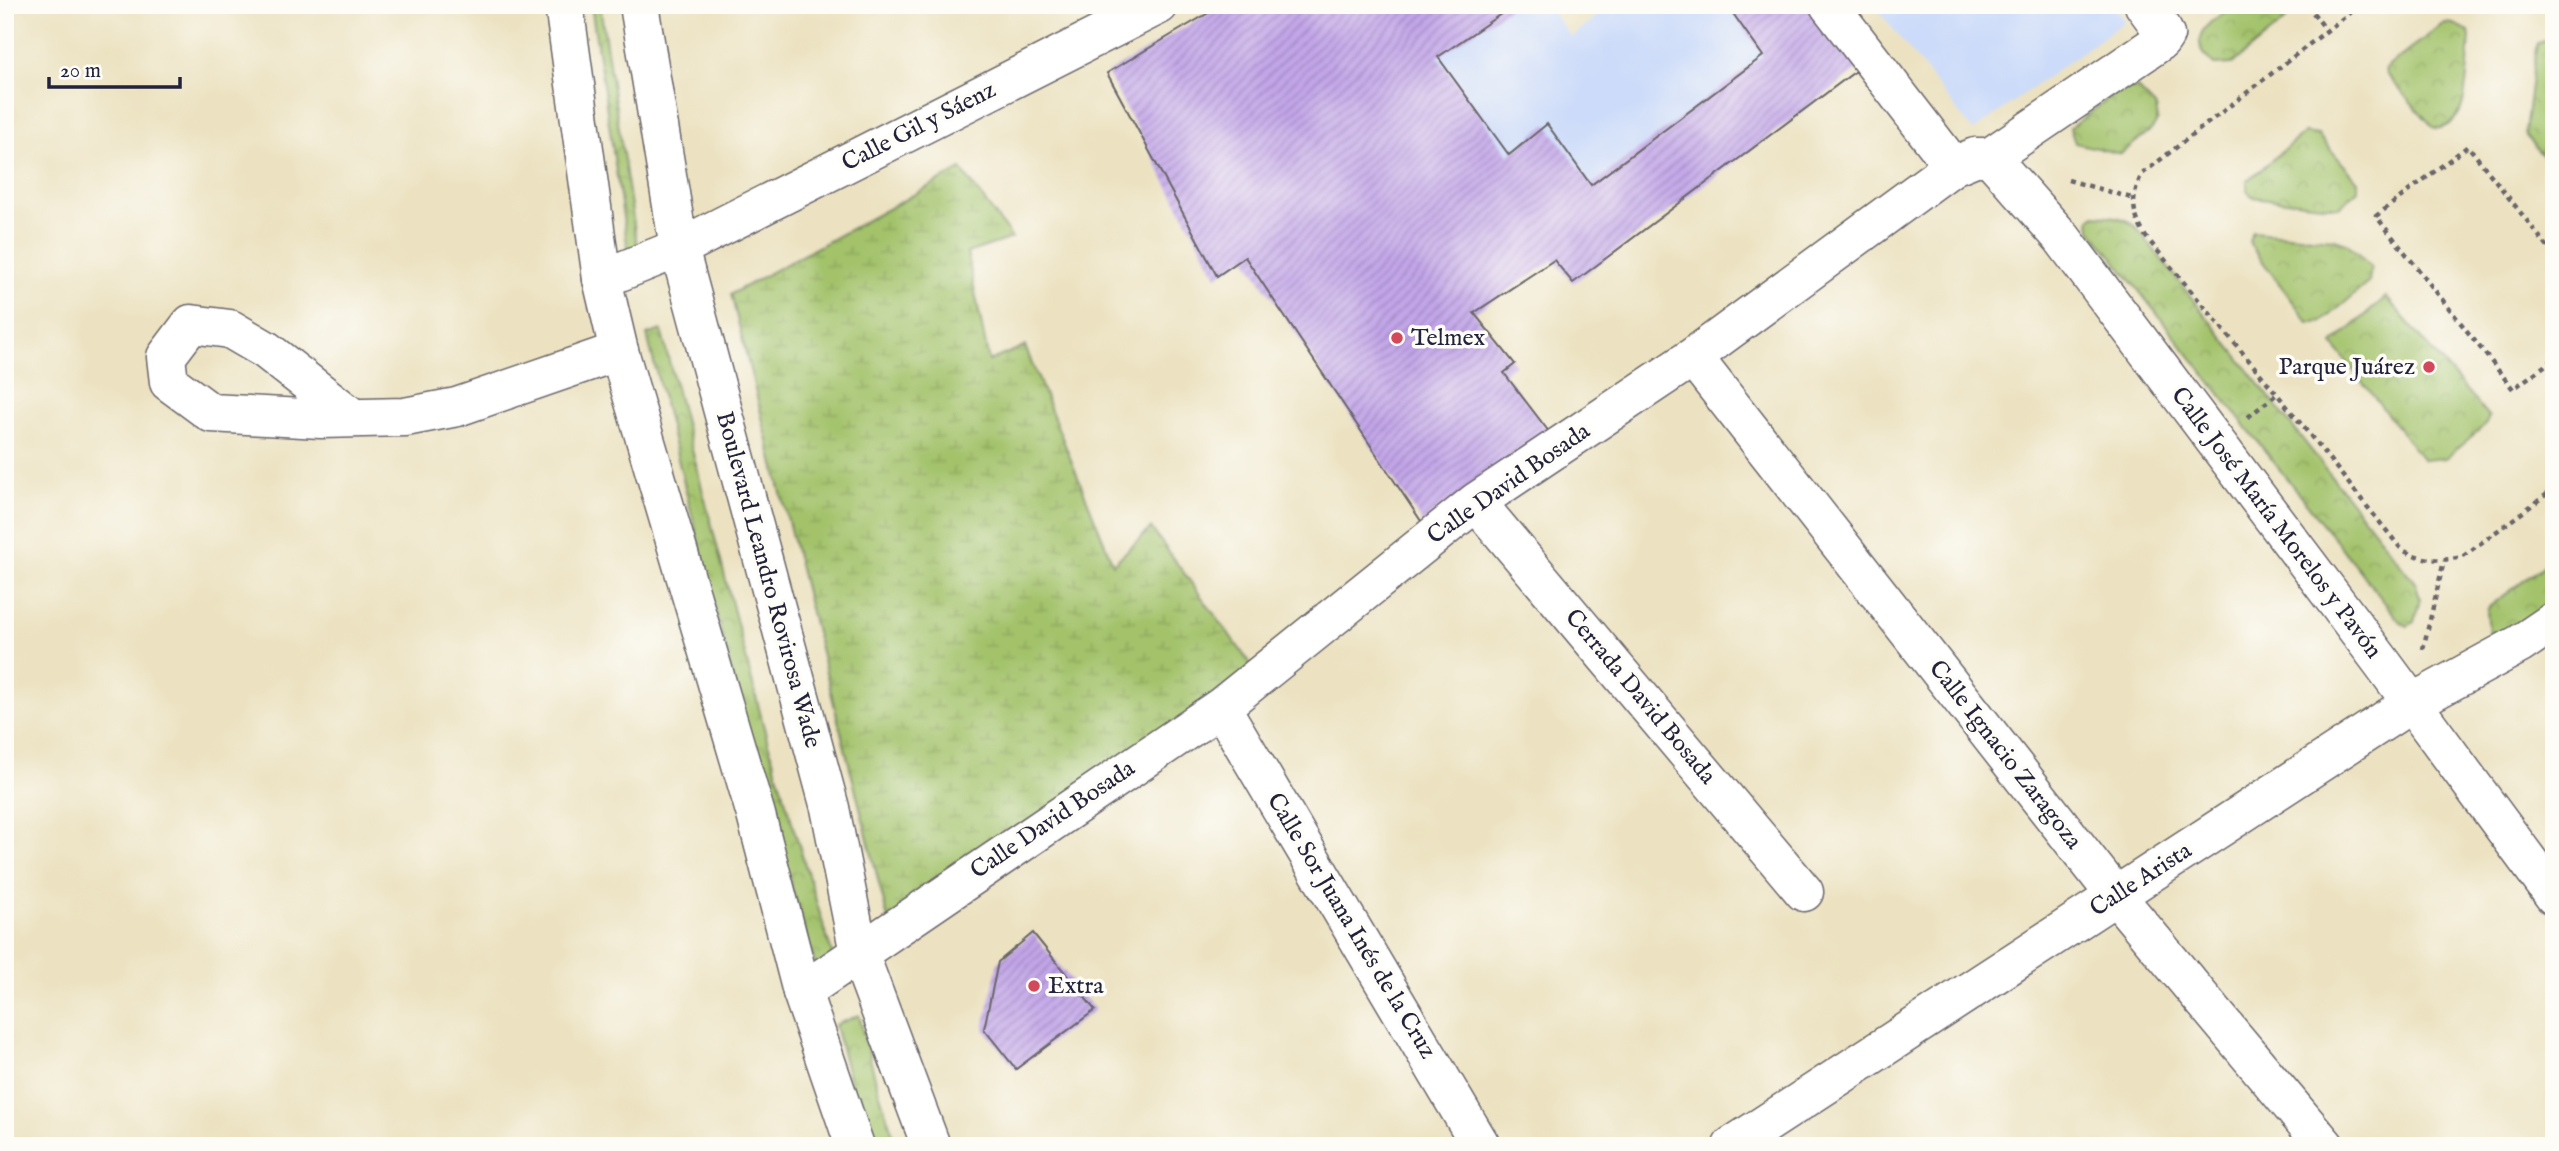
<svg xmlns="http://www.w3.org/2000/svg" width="2559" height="1151" viewBox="0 0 2559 1151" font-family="'IM FELL English',serif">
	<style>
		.built { fill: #ccdbf9 }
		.wetland { fill: url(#wetland-marsh); stroke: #627252; stroke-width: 2 }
		.park { fill: url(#park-crowns); stroke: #627252; stroke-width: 2 }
		.building { fill: url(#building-hatch) }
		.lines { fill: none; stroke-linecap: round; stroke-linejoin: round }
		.minor-casing { stroke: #69656a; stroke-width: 41 }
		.major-casing { stroke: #69656a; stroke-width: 41 }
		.path { stroke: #69656a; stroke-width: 4.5; stroke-dasharray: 5 5; stroke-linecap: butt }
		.minor { stroke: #fff; stroke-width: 38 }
		.major { stroke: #fff; stroke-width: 38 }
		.poi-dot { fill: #d1495b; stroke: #fdfcf7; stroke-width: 2.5 }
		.labels { text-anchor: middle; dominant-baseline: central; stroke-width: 7; stroke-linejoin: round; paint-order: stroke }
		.street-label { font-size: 24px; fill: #22223b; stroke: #fdfcf7 }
		.poi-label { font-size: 24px; fill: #22223b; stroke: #fdfcf7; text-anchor: start }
	</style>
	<defs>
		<pattern id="wetland-marsh" width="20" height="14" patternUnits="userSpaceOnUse" patternTransform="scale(1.75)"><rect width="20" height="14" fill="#a3c26a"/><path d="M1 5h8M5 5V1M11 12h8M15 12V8" fill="none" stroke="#8ca65d"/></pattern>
		<pattern id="park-crowns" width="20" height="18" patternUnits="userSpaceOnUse" patternTransform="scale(1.75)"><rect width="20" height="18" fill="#a3c26a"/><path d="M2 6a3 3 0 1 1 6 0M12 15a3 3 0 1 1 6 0" fill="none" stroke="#8ca65d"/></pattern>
		<pattern id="building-hatch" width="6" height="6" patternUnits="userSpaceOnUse" patternTransform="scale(1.75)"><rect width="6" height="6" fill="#c3a6e9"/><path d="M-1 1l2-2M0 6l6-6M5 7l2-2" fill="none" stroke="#9e87be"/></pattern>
	</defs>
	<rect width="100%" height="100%" fill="#fdfcf7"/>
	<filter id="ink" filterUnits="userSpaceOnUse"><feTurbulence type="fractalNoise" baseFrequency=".0143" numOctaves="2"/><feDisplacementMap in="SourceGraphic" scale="14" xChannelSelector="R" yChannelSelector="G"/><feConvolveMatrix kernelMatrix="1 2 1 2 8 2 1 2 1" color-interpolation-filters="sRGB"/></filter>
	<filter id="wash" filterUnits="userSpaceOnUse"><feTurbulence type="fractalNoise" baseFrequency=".00686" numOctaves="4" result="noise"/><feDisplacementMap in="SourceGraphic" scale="28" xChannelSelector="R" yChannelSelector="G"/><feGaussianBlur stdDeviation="1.57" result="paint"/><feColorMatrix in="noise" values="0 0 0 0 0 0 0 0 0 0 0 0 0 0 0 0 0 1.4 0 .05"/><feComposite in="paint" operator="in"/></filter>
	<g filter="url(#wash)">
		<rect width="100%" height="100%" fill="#ece2c1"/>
		<!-- built -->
		<path class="built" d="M1223,5H1547L1571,37L1611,5H1816L1861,67L1573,283L1448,128L1217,276L1107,73Z
			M1874,5H2113L2125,21L1973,131Z"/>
		<!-- wetland -->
		<path class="wetland" d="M961,169L1012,238L967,253L989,361L1025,346L1113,564L1151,528L1253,667L889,923L731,294Z"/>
		<!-- park -->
		<path class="park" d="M591,5H600L638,251L629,257Z
			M2234,5H2275L2287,19L2232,64L2214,65C2182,36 2210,23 2234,5Z
			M2444,23L2454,24L2469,32L2470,37C2468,58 2468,87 2462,106C2459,118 2444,132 2433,127L2386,74L2385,69Z
			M2544,40L2554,41V168L2526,137L2525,132L2535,54L2537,44Z
			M2137,88L2156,107L2158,120L2152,129L2121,154L2075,143L2070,128L2121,89Z
			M2304,133L2318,135L2358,181V190L2339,207L2252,197L2247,190V181Z
			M2095,215C2111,216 2125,216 2137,228L2416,584L2420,599L2414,622L2408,626L2400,622L2091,230L2090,219Z
			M2253,232L2335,239L2347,243L2371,267L2369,282L2321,323H2309L2251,246L2249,241Z
			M2386,297L2489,417L2486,424L2446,458L2423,460L2333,344Z
			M661,330L768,743L834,960L816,967L752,756L647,335Z
			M2554,558V603C2538,613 2507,640 2489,631L2487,611L2489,607Z
			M859,1015L876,1082L896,1144L867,1146L835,1025Z"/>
		<g id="blocks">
			<!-- building -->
			<path class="building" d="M1222,5H1514L1438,57L1509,155L1547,124L1591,185L1763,56L1727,5H1812L1861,67L1573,283L1554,260L1474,313L1515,364L1504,373L1556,441L1429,533L1245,257L1217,276L1107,73Z
				M1033,933L1095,1010L1016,1069L984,1029L998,962Z"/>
		</g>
	</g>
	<g filter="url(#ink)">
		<use href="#blocks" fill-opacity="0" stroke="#69656a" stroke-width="2"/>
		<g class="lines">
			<defs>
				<path id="minor" d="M1829,5L1953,166
					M1990,157L2062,238L2380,660L2554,896
					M602,279L679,248L1159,5
					M1693,357L2116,896L2325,1146
					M353,418L266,350L230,329L191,324L166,357L169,382L211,413L321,419L405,417L457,407L619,351
					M1476,502L1804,892
					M1221,707L1481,1146
					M802,992L1221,707L1476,502L1693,357L1953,166L1975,157H1990L2161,41L2165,35L2163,31L2144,5
					M1732,1146L2410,704L2520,644L2554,621"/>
				<path id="major" d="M564,5L602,279L619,351L756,815L802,992L855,1146
					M639,5L679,248L830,808L859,953L931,1146"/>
			</defs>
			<!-- minor casing -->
			<use href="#minor" class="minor-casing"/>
			<!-- major casing -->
			<use href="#major" class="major-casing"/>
			<!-- path -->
			<path class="path" d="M2307,5L2327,31
				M2360,5L2142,174C2130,199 2132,214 2146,237L2277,394L2402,550C2423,560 2439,562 2462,557L2554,489
				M2068,180L2135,199
				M2554,255L2468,146L2376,216L2513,389L2554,359
				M2248,417L2277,394
				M2423,649L2444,561"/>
			<!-- minor -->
			<use href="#minor" class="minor"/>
			<!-- major -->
			<use href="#major" class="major"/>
		</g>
	</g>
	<!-- markers -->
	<g class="poi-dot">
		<circle cx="1397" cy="338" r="7"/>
		<circle cx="2429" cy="367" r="7"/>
		<circle cx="1034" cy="986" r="7"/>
	</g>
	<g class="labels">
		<!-- street labels -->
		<g class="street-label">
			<text transform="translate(919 127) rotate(-27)">Calle Gil y Sáenz</text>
			<text transform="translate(1509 484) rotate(-35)">Calle David Bosada</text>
			<text transform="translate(2276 523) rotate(53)">Calle José María Morelos y Pavón</text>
			<text transform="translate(768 580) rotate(75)">Boulevard Leandro Rovirosa Wade</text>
			<text transform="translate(1640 697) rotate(50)">Cerrada David Bosada</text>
			<text transform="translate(2005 755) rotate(52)">Calle Ignacio Zaragoza</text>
			<text transform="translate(1053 820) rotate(-34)">Calle David Bosada</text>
			<text transform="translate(2141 880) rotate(-33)">Calle Arista</text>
			<text transform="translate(1351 926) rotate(59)">Calle Sor Juana Inés de la Cruz</text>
		</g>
		<!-- poi labels -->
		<g class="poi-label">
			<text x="1411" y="338">Telmex</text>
			<text x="2415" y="367" text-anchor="end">Parque Juárez</text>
			<text x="1048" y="986">Extra</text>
		</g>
	</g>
	<!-- margin -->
	<rect width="2559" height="1151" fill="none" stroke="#fdfcf7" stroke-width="28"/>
	<!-- scale -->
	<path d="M49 77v10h131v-10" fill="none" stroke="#22223b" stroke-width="3.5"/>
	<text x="60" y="77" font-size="21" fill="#22223b" stroke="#fdfcf7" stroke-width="5" paint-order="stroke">20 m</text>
</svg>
